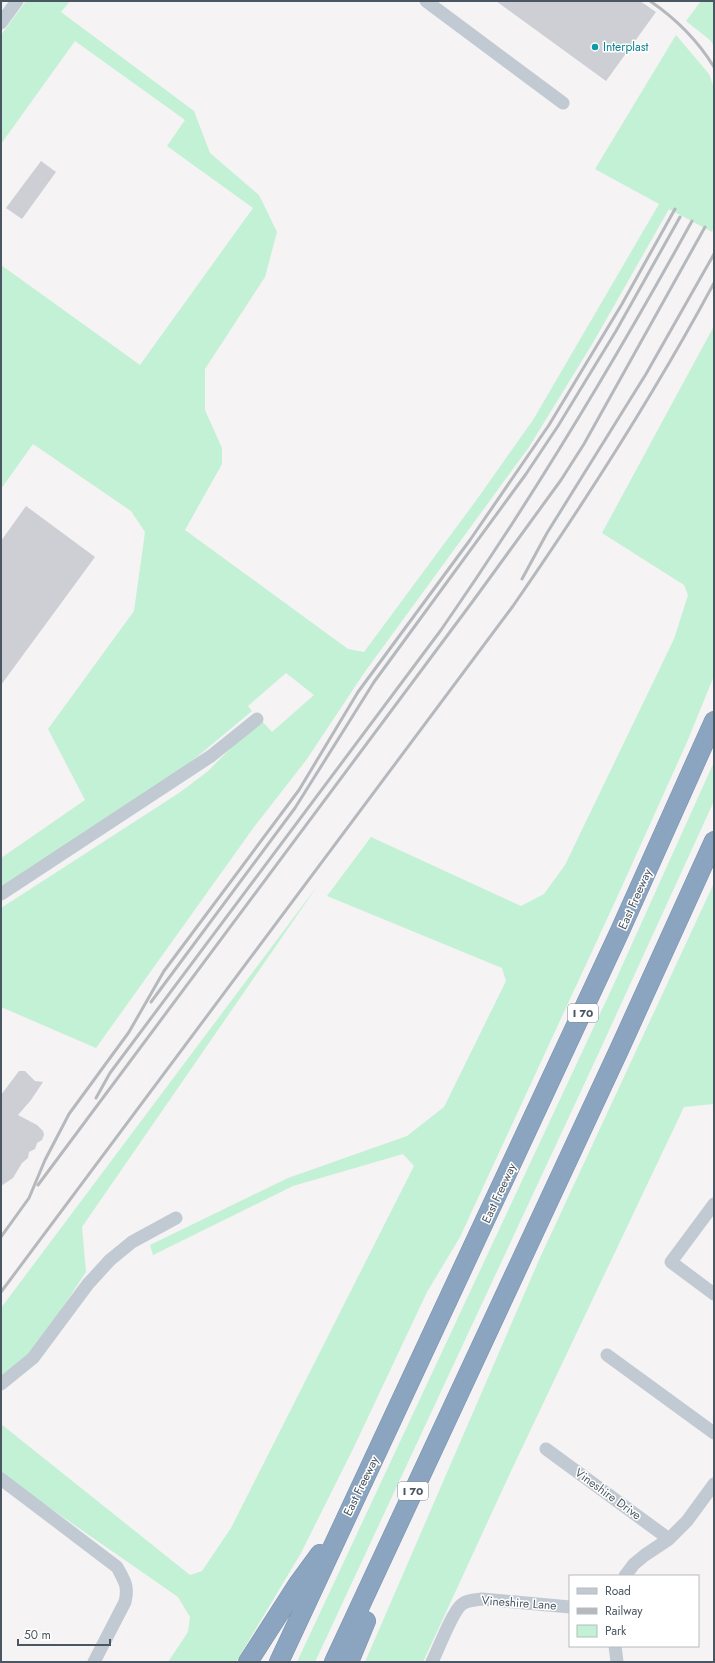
<svg xmlns="http://www.w3.org/2000/svg" width="715" height="1663" viewBox="0 0 715 1663" font-family="Jost,sans-serif">
	<style>
		.green { fill: #c3f1d5 }
		.building { fill: #cdcfd5 }
		.lines { fill: none; stroke-linecap: round; stroke-linejoin: round }
		.highway-casing { stroke: #7690ad; stroke-width: 20 }
		.minor { stroke: #c1cad2; stroke-width: 13 }
		.highway { stroke: #8ba5c1; stroke-width: 19 }
		.rail { stroke: #b5b8bd; stroke-width: 3 }
		.culture-dot { fill: #0f9aa8; stroke: #fff; stroke-width: 1.5 }
		.labels { text-anchor: middle; dominant-baseline: central; stroke-width: 3; stroke-linejoin: round; paint-order: stroke }
		.shield { fill: #fff; stroke: #808990; stroke-width: 1 }
		.shield-label { font-size: 11px; font-weight: bold; fill: #4a5661 }
		.culture-label { font-size: 12px; fill: #0d838f; stroke: #fff; text-anchor: start }
		.street-label { font-size: 12px; fill: #4a5661; stroke: #fff }
	</style>
	<rect width="100%" height="100%" fill="#f5f3f3"/>
	<!-- green -->
	<path class="green" d="M26,1H70L61,12L194,111L210,153L259,195L277,232L265,277L205,369V410L222,448V464L185,530L348,649L364,652L475,502L533,420L659,204L595,169L676,35L709,74L714,88V225L712,232L669,209L594,341L529,447L364,673L307,759L254,827L96,1048L1,1007V908L179,793L207,772L260,719L272,732L314,695L286,673L248,706L252,711L180,771L1,893V858L85,800L48,729L134,611L145,532L131,511L33,444L1,489V265L140,365L253,208L167,146L185,120L75,41L1,144V35Z
		M701,1H714V46L710,40L686,21Z
		M714,326V676L687,742L619,893L460,1237L427,1292L353,1449L301,1553L236,1662H168L188,1632L190,1617L178,1597L1,1474V1424L190,1575L202,1571L231,1528L414,1166L403,1154L293,1186L153,1255L150,1245L288,1178L407,1136L444,1107L506,981L502,968L327,896L371,837L521,906L544,894L565,865L674,639L688,595L684,585L602,533Z
		M714,762V801L595,1061L315,1662H297L613,986Z
		M714,883V1104L684,1107L512,1469L423,1662H365L539,1260Z
		M318,885L82,1227L86,1272L40,1342L19,1365L1,1379V1308Z"/>
	<!-- building -->
	<path class="building" d="M496,1H640L656,12L606,81Z
		M41,161L56,172L22,219L6,208Z
		M26,506L95,557L1,685V541Z
		M19,1071H25L35,1081L43,1082L31,1100L18,1115L37,1125L43,1131L44,1135L42,1140L37,1143L35,1149L29,1152L28,1158L22,1163L13,1178L1,1186V1095Z"/>
	<g class="lines">
		<defs>
			<path id="highway" d="M248,1662L298,1584L320,1554
				M279,1662L619,933L714,721
				M334,1662L619,1050L714,841
				M349,1662L366,1621"/>
		</defs>
		<!-- highway casing -->
		<use href="#highway" class="highway-casing"/>
		<!-- minor -->
		<path class="minor" d="M426,1L563,103
			M1,23L17,1
			M1,894L211,756L257,719
			M714,1204L671,1262L714,1294
			M607,1355L714,1433
			M1,1384L33,1358L88,1284L110,1260L132,1242L176,1218
			M546,1449L669,1539
			M1,1479L117,1567C124,1580 129,1586 125,1602L94,1662
			M625,1576L634,1564L645,1555L669,1539L687,1521L714,1484
			M615,1646L617,1662
			M432,1662C438,1650 452,1613 461,1605C466,1600 475,1600 482,1599L570,1607"/>
		<!-- highway -->
		<use href="#highway" class="highway"/>
		<!-- rail -->
		<path class="rail" d="M650,1C675,18 698,41 714,67
			M522,579L547,533L646,374L714,254
			M151,1002L295,808L374,682L526,474L558,426L616,331L680,217
			M96,1098L110,1073L441,630C532,499 615,361 692,221
			M38,1185L473,601L561,480L584,444L705,227
			M1,1237L29,1198L45,1160L69,1114L129,1032L164,971L299,790L358,692L470,540L549,425L622,304L675,209
			M1,1292L513,606C585,502 654,395 714,283"/>
	</g>
	<!-- markers -->
	<circle class="culture-dot" cx="595" cy="47" r="4"/>
	<g class="labels">
		<!-- shield labels -->
		<g class="shield">
			<rect x="568" y="1004" width="30" height="18" rx="3"/>
			<rect x="398" y="1482" width="30" height="18" rx="3"/>
		</g>
		<g class="shield-label">
			<text x="583" y="1013">I 70</text>
			<text x="413" y="1491">I 70</text>
		</g>
		<!-- culture labels -->
		<g class="culture-label">
			<text x="603" y="47">Interplast</text>
		</g>
		<!-- street labels -->
		<g class="street-label">
			<text transform="translate(635 899) rotate(-66)">East Freeway</text>
			<text transform="translate(499 1193) rotate(-65)">East Freeway</text>
			<text transform="translate(361 1486) rotate(-64)">East Freeway</text>
			<text transform="translate(608 1494) rotate(36)">Vineshire Drive</text>
			<text transform="translate(519 1603) rotate(4)">Vineshire Lane</text>
		</g>
	</g>
	<!-- border -->
	<rect width="715" height="1663" fill="none" stroke="#4a5661" stroke-width="4"/>
	<!-- legend -->
	<rect x="569" y="1575" width="130" height="72" fill="#ffffff" stroke="#b7bbc0"/>
	<rect x="577" y="1588" width="20" height="6" fill="#c1cad2" stroke="#b7bbc0"/>
	<text x="605" y="1595" font-size="12" fill="#4a5661">Road</text>
	<rect x="577" y="1608" width="20" height="6" fill="#b5b8bd" stroke="#b7bbc0"/>
	<text x="605" y="1615" font-size="12" fill="#4a5661">Railway</text>
	<rect x="577" y="1625" width="20" height="12" fill="#c3f1d5" stroke="#b7bbc0"/>
	<text x="605" y="1635" font-size="12" fill="#4a5661">Park</text>
	<!-- scale -->
	<path d="M18 1639v6h92v-6" fill="none" stroke="#4a5661" stroke-width="2"/>
	<text x="24" y="1639" font-size="12" fill="#4a5661" stroke="#ffffff" stroke-width="3" paint-order="stroke">50 m</text>
</svg>
